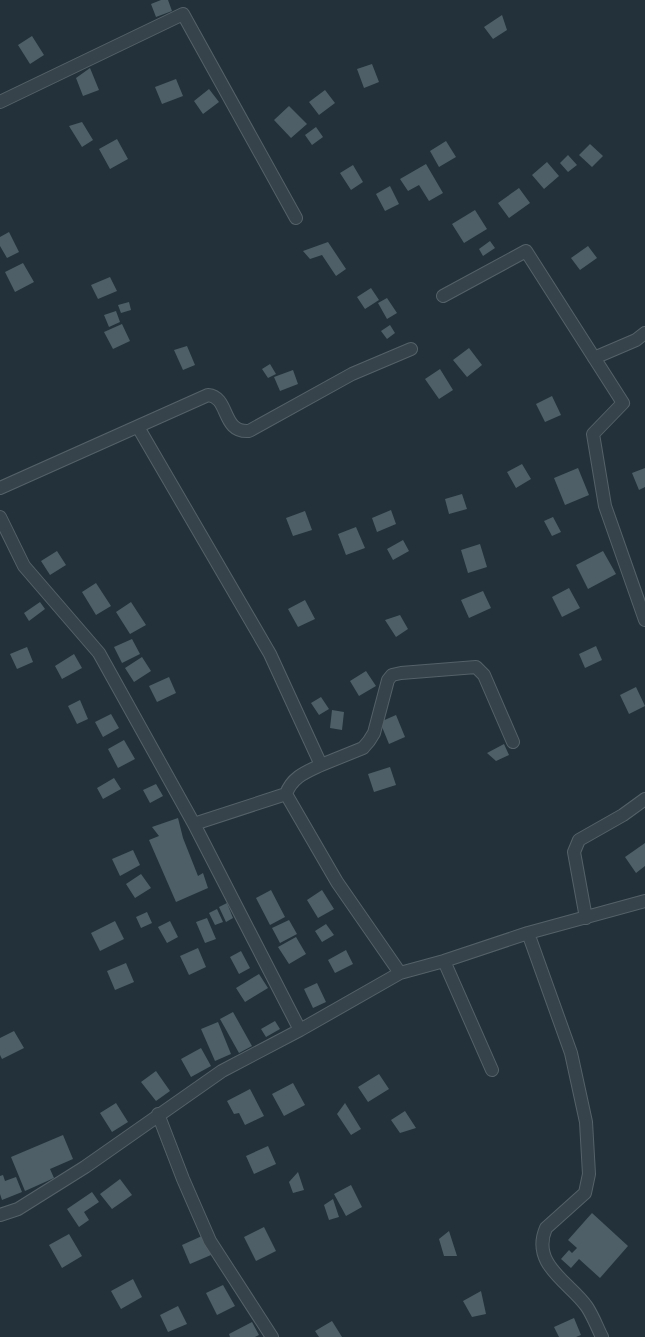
<svg xmlns="http://www.w3.org/2000/svg" width="645" height="1337" viewBox="0 0 645 1337" font-family="'DM Sans',sans-serif">
	<style>
		.building { fill: #4e5f68 }
		.lines { fill: none; stroke-linecap: round; stroke-linejoin: round }
		.street-casing { stroke: #556168; stroke-width: 14 }
		.street { stroke: #36434a; stroke-width: 12 }
	</style>
	<rect width="100%" height="100%" fill="#23323a"/>
	<!-- building -->
	<path class="building" d="M161,0H168L172,11L156,17L151,4Z
		M502,15L507,30L493,39L484,27Z
		M32,36L44,55L30,64L18,45Z
		M372,64L379,82L364,88L357,69Z
		M90,68L99,90L83,96L76,78Z
		M176,79L183,96L162,104L155,87Z
		M209,89L219,102L203,114L194,101Z
		M325,90L335,103L319,115L309,102Z
		M289,106L307,124L291,138L274,120Z
		M82,122L93,140L82,147L69,126Z
		M316,127L323,137L312,145L305,135Z
		M117,139L128,159L110,169L99,149Z
		M446,141L456,157L439,167L430,151Z
		M590,144L603,156L592,167L579,155Z
		M568,155L577,165L568,172L560,163Z
		M547,162L559,176L544,189L532,175Z
		M426,164L443,193L429,201L419,185L408,191L400,179Z
		M353,165L363,182L351,190L340,173Z
		M390,186L399,204L385,211L376,194Z
		M519,188L530,203L509,218L498,203Z
		M475,210L487,229L464,243L452,224Z
		M9,232L19,252L7,258L0,246V237Z
		M490,241L495,248L483,256L479,249Z
		M328,242L346,269L336,276L322,255L310,259L303,251Z
		M588,246L597,258L580,270L571,258Z
		M23,263L34,282L15,292L5,272Z
		M110,277L117,291L98,299L91,285Z
		M371,288L379,300L365,309L357,297Z
		M387,298L397,313L387,319L378,303Z
		M129,302L131,310L121,313L118,305Z
		M116,311L120,322L109,327L104,315Z
		M122,324L130,341L113,349L104,332Z
		M390,325L395,333L387,339L381,331Z
		M187,346L195,365L183,370L174,350Z
		M469,348L482,365L467,377L453,360Z
		M270,364L276,374L268,378L262,369Z
		M440,369L453,390L439,399L425,379Z
		M293,370L298,384L280,391L274,377Z
		M552,396L561,415L545,422L536,404Z
		M522,464L531,479L516,488L507,472Z
		M578,468L589,495L565,505L554,478Z
		M645,468V487L639,490L632,473Z
		M462,494L467,509L449,514L445,499Z
		M391,510L396,524L377,532L372,518Z
		M305,511L312,530L293,536L286,518Z
		M553,517L561,532L552,536L544,521Z
		M356,527L365,548L346,555L338,534Z
		M403,540L409,551L393,560L387,549Z
		M480,544L487,567L468,573L461,550Z
		M57,551L66,565L50,575L41,561Z
		M603,551L616,574L588,589L576,565Z
		M96,583L111,606L96,615L82,592Z
		M569,588L580,608L562,617L552,597Z
		M483,591L491,608L469,618L461,600Z
		M305,600L315,619L298,627L288,609Z
		M40,602L45,609L29,621L24,613Z
		M131,602L146,625L130,634L116,612Z
		M400,615L408,629L396,637L385,620Z
		M132,639L140,654L122,663L114,647Z
		M596,646L602,660L585,668L579,654Z
		M27,647L33,662L17,669L10,654Z
		M74,654L82,668L62,679L55,666Z
		M142,657L151,671L134,682L125,668Z
		M366,671L376,686L359,696L350,681Z
		M169,677L176,693L157,702L149,686Z
		M636,687L645,706L629,714L620,695Z
		M321,697L329,709L319,715L311,703Z
		M80,700L88,719L77,724L68,706Z
		M332,710L344,712L342,730L330,728Z
		M111,714L119,728L103,737L95,722Z
		M396,715L405,737L389,744L380,722Z
		M124,740L135,759L118,768L108,749Z
		M504,744L509,755L496,761L487,753Z
		M390,767L396,785L374,792L368,774Z
		M114,778L121,789L103,799L97,788Z
		M156,784L163,796L150,803L143,790Z
		M178,818L183,838L198,876L203,873L208,888L176,902L149,840L159,836L152,827Z
		M645,843V866L636,873L625,857Z
		M133,850L140,865L120,876L112,859Z
		M141,874L151,888L135,898L126,884Z
		M271,890L285,917L270,925L256,898Z
		M322,890L334,909L318,918L307,900Z
		M227,903L233,918L226,922L219,907Z
		M217,909L223,922L215,925L209,913Z
		M147,912L152,923L141,928L136,917Z
		M207,918L216,939L205,943L196,922Z
		M289,920L297,934L280,943L272,928Z
		M115,921L124,939L100,951L91,933Z
		M170,921L178,937L167,943L158,927Z
		M326,924L334,935L322,942L315,931Z
		M296,937L306,954L289,964L278,947Z
		M198,948L206,967L189,975L180,956Z
		M346,950L353,964L335,973L328,960Z
		M241,951L250,968L239,974L230,957Z
		M126,963L134,982L115,990L107,971Z
		M259,974L268,988L245,1002L236,988Z
		M317,983L326,1002L313,1008L304,989Z
		M233,1012L252,1046L239,1053L220,1019Z
		M275,1021L280,1029L266,1037L261,1029Z
		M218,1022L231,1054L215,1061L201,1029Z
		M14,1031L24,1048L2,1059L0,1055V1038Z
		M201,1048L211,1066L191,1077L181,1059Z
		M156,1071L170,1091L156,1101L141,1082Z
		M379,1074L389,1089L368,1102L358,1087Z
		M293,1083L305,1105L284,1116L272,1094Z
		M250,1089L264,1116L245,1125L239,1113L234,1114L227,1101Z
		M116,1103L128,1122L112,1132L100,1113Z
		M345,1103L361,1129L351,1135L337,1114Z
		M405,1111L416,1128L400,1133L391,1120Z
		M63,1135L73,1159L50,1169L54,1178L25,1191L11,1157Z
		M268,1146L276,1164L254,1174L246,1156Z
		M298,1172L304,1190L293,1193L289,1182Z
		M3,1175L5,1181L16,1177L22,1192L2,1200L0,1194V1176Z
		M120,1179L132,1195L112,1209L100,1194Z
		M351,1185L362,1207L346,1216L334,1194Z
		M92,1192L99,1202L84,1212L89,1220L79,1227L67,1209Z
		M333,1199L339,1217L329,1220L324,1205Z
		M592,1213L628,1246L600,1278L579,1259L571,1268L561,1259L569,1250L572,1253L577,1248L568,1240Z
		M264,1227L276,1251L256,1261L244,1237Z
		M449,1231L457,1256H444L439,1239Z
		M69,1234L82,1256L62,1268L49,1245Z
		M202,1236L211,1255L190,1264L182,1245Z
		M133,1279L142,1297L121,1309L111,1291Z
		M223,1285L235,1306L217,1315L206,1293Z
		M481,1291L486,1314L472,1317L463,1301Z
		M178,1306L187,1324L168,1332L160,1315Z
		M574,1318L581,1335L576,1337H559L554,1327Z
		M332,1321L342,1337H319L315,1331Z
		M252,1322L259,1335L255,1337H230L229,1334Z"/>
	<g class="lines">
		<defs>
			<path id="street" d="M0,102L183,14L296,218
				M443,296L526,251L623,403L593,434L605,506L645,620
				M594,358L636,340L645,333
				M138,427L270,654L321,765C306,772 292,777 286,794L337,882L400,973
				M0,488L208,395C230,397 221,433 249,431L352,374L411,349
				M0,517L24,566L99,653L194,824L300,1030
				M321,765L363,748L369,741L374,733L388,680L392,675L401,673L476,667L484,675L513,742
				M194,824L286,794
				M586,918L574,852L579,840L623,815L645,799
				M528,933L571,1053L586,1122L589,1174L585,1193L546,1228C530,1265 571,1283 587,1307C593,1316 597,1327 602,1337
				M444,961L492,1070
				M158,1114L183,1179L210,1241L272,1337
				M0,1215L18,1209L85,1167L222,1071L300,1030L400,973L444,961L528,933L645,901"/>
		</defs>
		<!-- street casing -->
		<use href="#street" class="street-casing"/>
		<!-- street -->
		<use href="#street" class="street"/>
	</g>
</svg>
